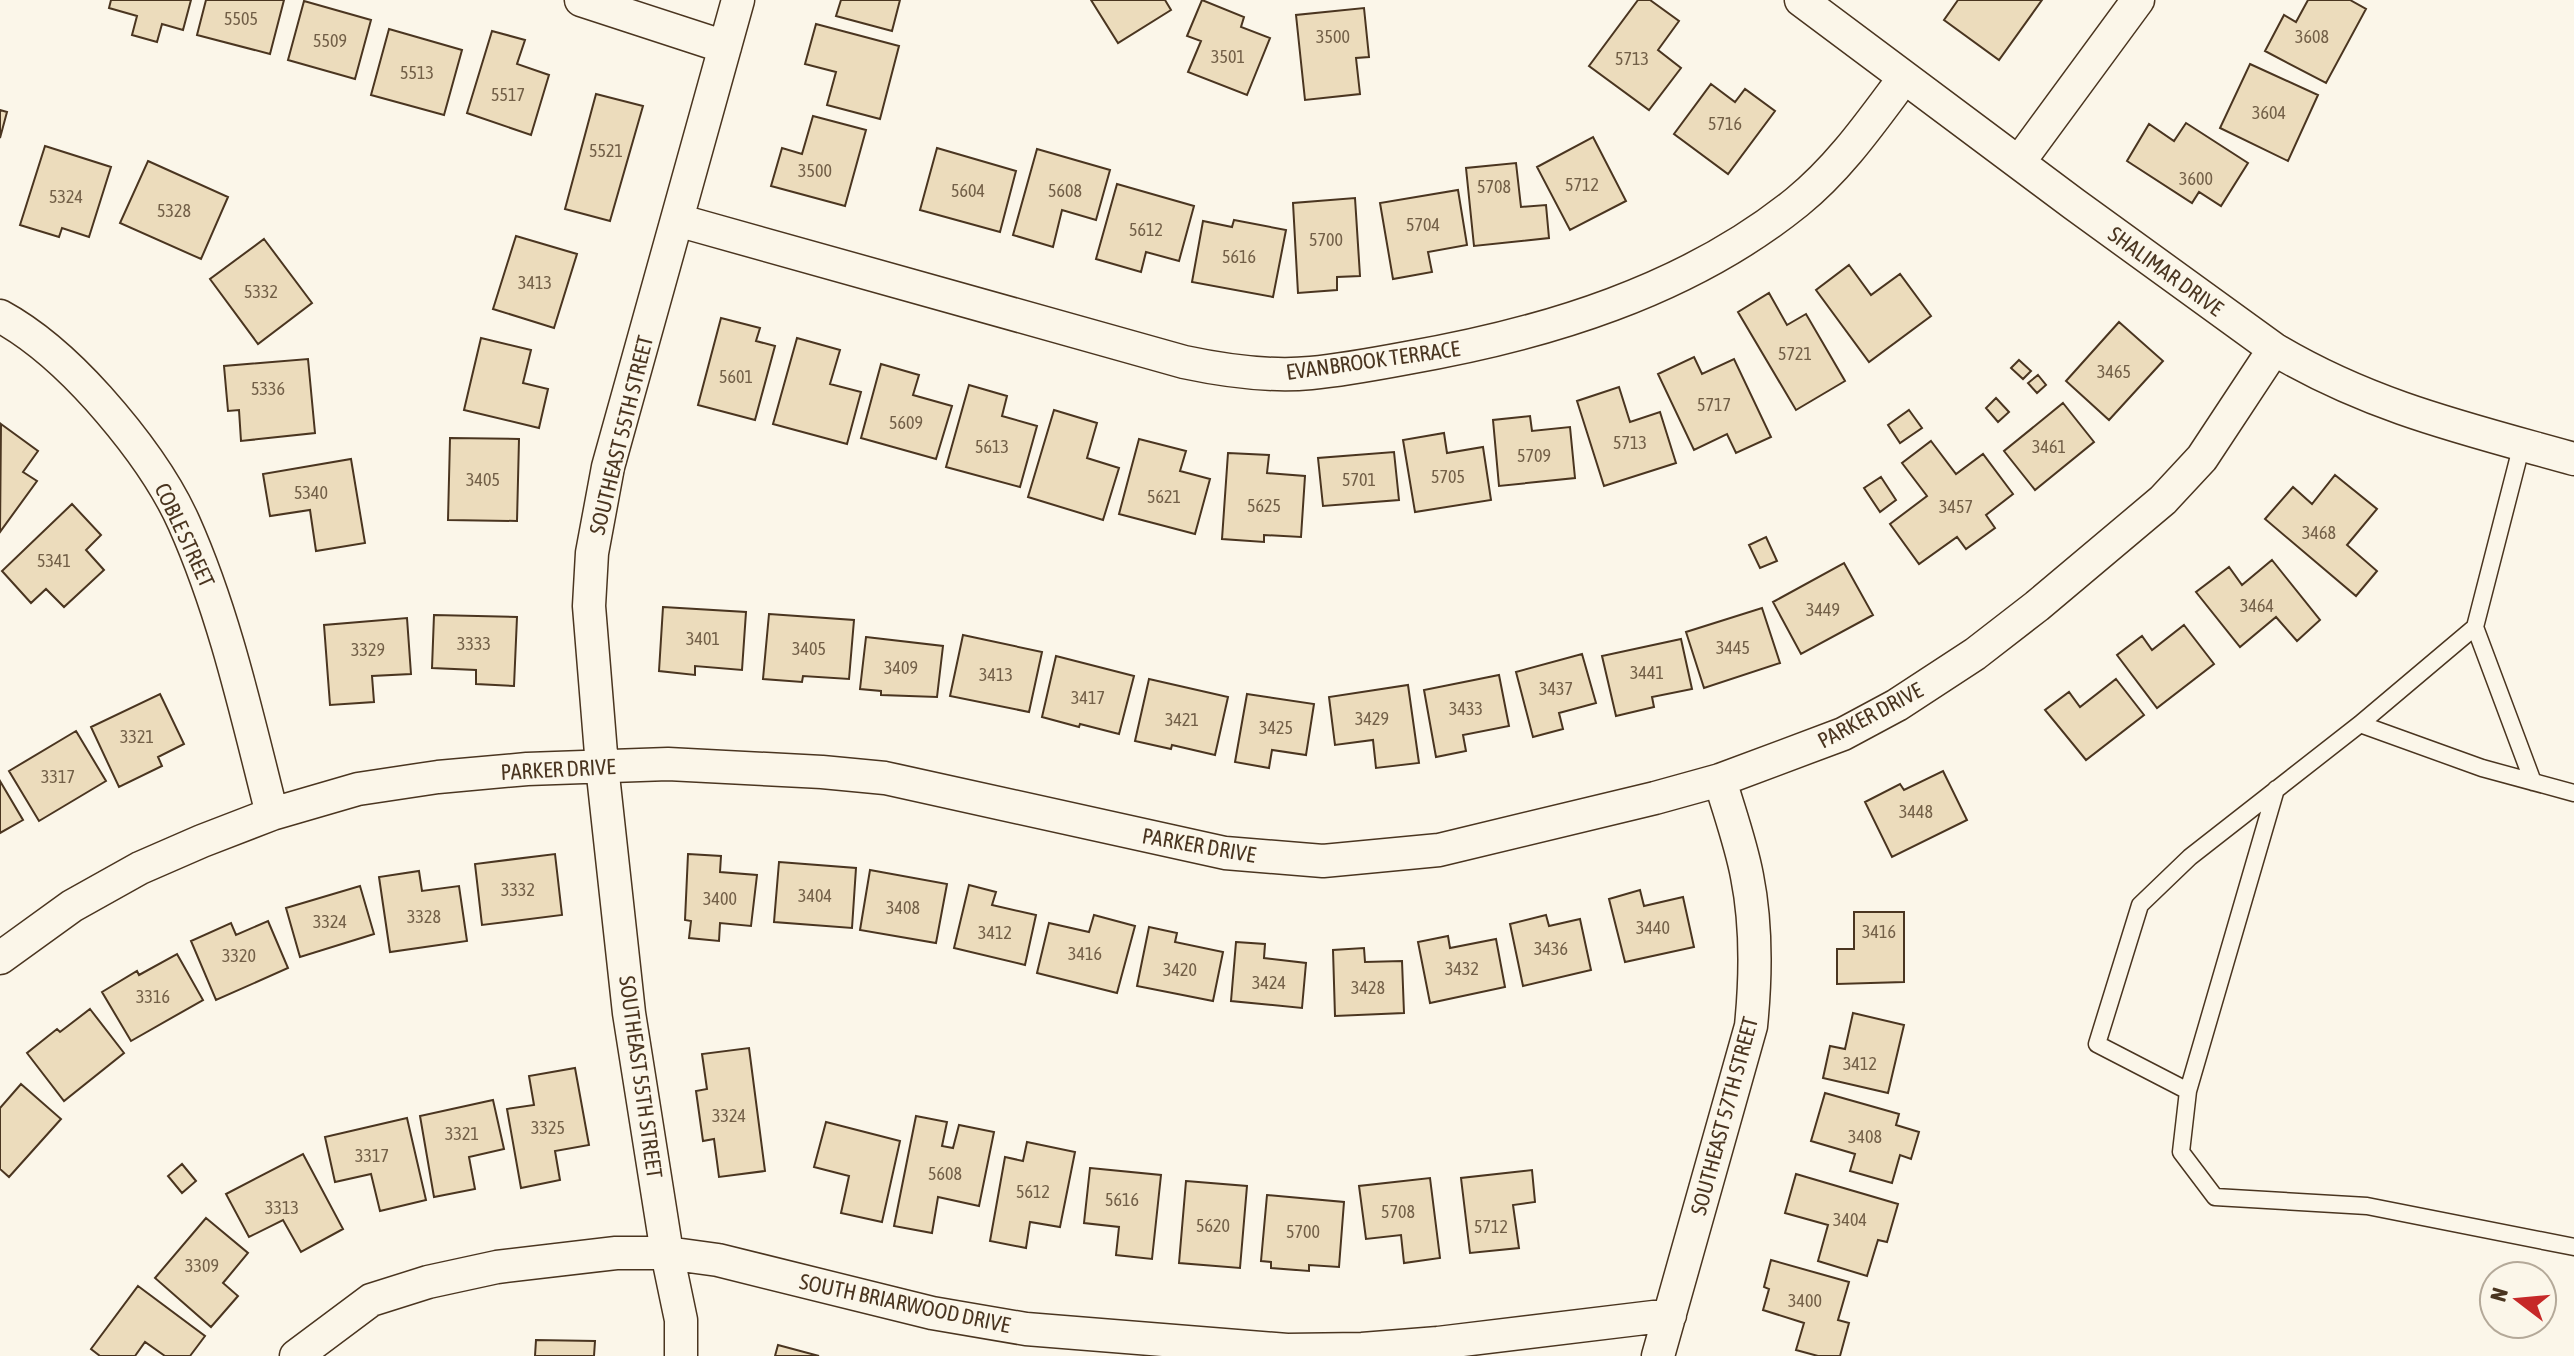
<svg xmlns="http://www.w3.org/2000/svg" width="2574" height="1356" viewBox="0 0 2574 1356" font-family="'Asap Condensed',sans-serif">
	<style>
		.building { fill: #ecdcbc; stroke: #4a3520; stroke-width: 2 }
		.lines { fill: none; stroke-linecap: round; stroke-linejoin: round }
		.lane-casing { stroke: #4a3520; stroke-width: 19 }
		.street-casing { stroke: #4a3520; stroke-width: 35 }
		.lane { stroke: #fbf6e9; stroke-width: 16 }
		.street { stroke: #fbf6e9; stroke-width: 32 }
		.labels { text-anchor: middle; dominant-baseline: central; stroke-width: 6; stroke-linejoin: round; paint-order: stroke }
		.number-label { font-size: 18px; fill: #725f47 }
		.street-label { font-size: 22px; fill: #4a3520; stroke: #fbf6e9 }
	</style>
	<rect width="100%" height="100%" fill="#fbf6e9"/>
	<!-- building -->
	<path class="building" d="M111,0H191L183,30L162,24L157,42L132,35L137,16L109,8Z
		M206,0H284L270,54L197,35Z
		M841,0H900L892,31L836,16Z
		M1091,0H1165L1171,10L1118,43Z
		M1202,0L1244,17L1241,27L1270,38L1247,95L1188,72L1201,41L1187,36Z
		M1638,0H1650L1679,21L1658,50L1681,68L1649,110L1589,66Z
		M1958,0H2042L1999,60L1944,20Z
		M2308,0H2350L2366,9L2326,83L2265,51L2284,15L2296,22Z
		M304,1L371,20L355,79L288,60Z
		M1364,8L1369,57L1356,58L1360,94L1305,100L1296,15Z
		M816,24L899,46L880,119L827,105L836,72L805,64Z
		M389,29L462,50L444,115L371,95Z
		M492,31L525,40L517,64L549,75L531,135L467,113Z
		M2250,64L2318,95L2288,161L2220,128Z
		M1711,84L1735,102L1745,89L1775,111L1728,174L1674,134Z
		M596,94L643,106L610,221L565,209Z
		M0,110L7,112L0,138Z
		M813,116L866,130L845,206L771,186L782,148L802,154Z
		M2186,123L2248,163L2221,206L2199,192L2192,203L2127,161L2149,124L2174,141Z
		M1593,137L1626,201L1570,230L1537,167Z
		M45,146L111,167L89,237L62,228L59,237L20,225Z
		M937,148L1016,171L1000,232L920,210Z
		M1037,149L1110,170L1096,220L1062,210L1053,247L1013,235Z
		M148,161L228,197L201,259L120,223Z
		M1516,163L1521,207L1546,205L1549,238L1474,246L1466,168Z
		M1117,184L1194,206L1179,261L1146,252L1141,272L1096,259Z
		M1458,190L1467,245L1428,252L1432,272L1393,279L1380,203Z
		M1355,198L1360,276L1337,277V290L1298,293L1293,203Z
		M1234,220L1286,230L1273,297L1192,282L1203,221L1232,227Z
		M516,236L577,254L554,328L493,309Z
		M264,239L312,303L258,344L210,279Z
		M1849,265L1871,295L1900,274L1931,316L1869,362L1816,290Z
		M1769,293L1787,325L1806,314L1845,381L1796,410L1738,312Z
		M721,318L760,328L756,341L775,346L755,420L698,405Z
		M2119,322L2163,361L2109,420L2066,381Z
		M481,338L531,350L523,383L548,389L539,428L464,410Z
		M797,338L840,350L830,384L861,392L847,444L773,424Z
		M1694,357L1702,374L1734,359L1771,437L1736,453L1727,434L1694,450L1658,374Z
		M308,359L315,433L241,441L239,410L228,411L224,366Z
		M2019,360L2031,371L2023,379L2011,368Z
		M881,364L919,375L913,395L952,406L936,459L861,438Z
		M2038,375L2046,385L2037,393L2028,383Z
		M969,385L1007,396L1002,416L1037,426L1020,487L946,467Z
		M1619,387L1630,422L1660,412L1676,463L1604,486L1577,401Z
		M1996,398L2009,412L1998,422L1986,408Z
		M2063,403L2094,442L2035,490L2004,451Z
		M1054,410L1097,423L1087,458L1119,468L1103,520L1028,497Z
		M1909,410L1922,428L1900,443L1888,425Z
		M1530,416L1532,431L1570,427L1575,478L1499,486L1493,420Z
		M1,424L38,451L23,472L37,481L0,532Z
		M1444,433L1447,453L1483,447L1491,500L1415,512L1403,440Z
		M450,438L519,439L517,521L448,520Z
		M1139,439L1186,451L1180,471L1210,479L1195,534L1119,514Z
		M1931,441L1956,474L1983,454L2013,494L1986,515L1995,528L1966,549L1957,537L1919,564L1890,524L1927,496L1902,463Z
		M1394,452L1399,500L1323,506L1318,458Z
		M1228,453L1269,455L1267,473L1305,476L1301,537L1264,535V542L1222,539Z
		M351,459L365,543L316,551L310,510L270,516L263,474Z
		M2335,475L2377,509L2347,545L2377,571L2356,596L2265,519L2293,487L2312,504Z
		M1881,477L1896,500L1880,512L1864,488Z
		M72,504L101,535L86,550L104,570L64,607L46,589L31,603L2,571Z
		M1766,537L1777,561L1760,568L1749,545Z
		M2272,560L2320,620L2297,641L2276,617L2240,647L2196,592L2229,567L2242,585Z
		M1844,563L1873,615L1801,654L1773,602Z
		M663,607L746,612L742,670L695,666V675L659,671Z
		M1762,608L1780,663L1704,688L1686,632Z
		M769,614L854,620L849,679L803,676L802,682L763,679Z
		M434,615L517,617L514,686L476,684V670L432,668Z
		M407,618L411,674L372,676L374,702L330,705L324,625Z
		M2184,625L2214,664L2157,708L2117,655L2142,636L2152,650Z
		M963,635L1042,652L1029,712L950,696Z
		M866,637L943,646L937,697L881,695V691L860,689Z
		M1681,639L1692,689L1652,697L1654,707L1616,716L1602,656Z
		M1582,654L1596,703L1559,713L1563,729L1533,737L1516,672Z
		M1056,656L1134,676L1119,734L1080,724L1079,727L1042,717Z
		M1499,675L1509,726L1463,735L1466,751L1436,757L1424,690Z
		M1149,679L1228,697L1215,755L1172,745L1171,749L1135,741Z
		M2116,679L2144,715L2086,760L2045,710L2069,692L2080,707Z
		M1408,685L1419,763L1376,768L1373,740L1335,745L1329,697Z
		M160,694L184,744L158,757L162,766L119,787L91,727Z
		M1247,694L1314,704L1306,755L1272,750L1269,768L1235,762Z
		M76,731L106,781L39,821L9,771Z
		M1943,771L1967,820L1892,857L1865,802L1900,784L1904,790Z
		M0,781L23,820L0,833Z
		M555,854L562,915L482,925L475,864Z
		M688,854L721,856L720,872L757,875L751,926L720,923L719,941L689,938L691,921L685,920Z
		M779,862L856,868L852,928L774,922Z
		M870,870L947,884L936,943L860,930Z
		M419,871L422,891L459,886L467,941L390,952L379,877Z
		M969,885L996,892L992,905L1036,915L1025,965L954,948Z
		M360,886L374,934L300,957L286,908Z
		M1640,890L1644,906L1683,897L1694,947L1625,962L1609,899Z
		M1854,912H1904V982L1837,984V949H1854Z
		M1094,915L1135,926L1117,993L1037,973L1049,923L1089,932Z
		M1546,915L1549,926L1580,919L1591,970L1523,986L1510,924Z
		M268,921L288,968L216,1000L191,941L231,923L236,935Z
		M1149,927L1177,933L1175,942L1223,952L1213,1001L1137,986Z
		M1448,936L1450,948L1496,939L1505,987L1430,1003L1418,942Z
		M1236,942L1265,944L1264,958L1306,963L1302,1008L1231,1001Z
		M1364,948L1365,962L1402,961L1404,1013L1335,1016L1333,950Z
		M177,954L203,1000L131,1041L102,992L137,971L139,975Z
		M90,1009L124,1053L64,1101L27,1053L57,1029L60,1032Z
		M1853,1013L1904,1025L1888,1093L1823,1078L1830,1046L1845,1049Z
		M749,1048L765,1171L719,1177L714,1139L703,1141L696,1091L707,1089L702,1054Z
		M575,1068L589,1145L555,1151L560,1180L521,1188L507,1109L534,1105L529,1076Z
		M21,1084L61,1119L9,1177L0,1169V1108Z
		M1825,1093L1899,1114L1896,1125L1919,1132L1911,1159L1900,1155L1892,1183L1850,1171L1855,1154L1811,1141Z
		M493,1100L504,1149L469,1157L475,1189L434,1197L420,1116Z
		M916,1116L947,1122L942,1146L953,1148L959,1125L994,1132L979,1206L938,1197L932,1233L894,1226Z
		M407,1118L426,1200L380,1211L371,1174L335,1182L325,1137Z
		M826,1122L900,1141L882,1222L841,1213L849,1176L814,1167Z
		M1027,1142L1075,1152L1060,1227L1030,1222L1026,1248L990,1241L1005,1157L1023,1161Z
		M303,1154L343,1229L301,1252L283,1220L249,1237L226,1194Z
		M182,1164L196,1181L182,1193L168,1176Z
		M1090,1168L1161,1175L1152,1259L1116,1255L1119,1227L1084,1223Z
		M1532,1170L1535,1202L1513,1205L1519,1248L1470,1253L1461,1178Z
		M1796,1174L1898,1204L1887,1242L1878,1240L1867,1276L1818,1261L1828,1225L1785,1213Z
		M1430,1178L1440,1258L1404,1263L1401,1235L1366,1239L1359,1186Z
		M1186,1181L1247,1186L1240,1268L1179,1263Z
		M1267,1195L1344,1202L1339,1267L1309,1265V1271L1271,1268V1262L1261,1261Z
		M206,1218L248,1253L223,1283L238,1296L211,1327L155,1278Z
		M1771,1260L1849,1282L1838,1320L1849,1323L1840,1356H1818L1796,1350L1804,1323L1763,1310L1769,1289L1764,1287Z
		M138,1286L205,1336L190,1356H165L145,1342L135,1356H100L91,1349Z
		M536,1340L595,1341L594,1356H535Z
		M778,1345L819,1356H775Z"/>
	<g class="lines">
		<defs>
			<path id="lane" d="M2475,627L2533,782
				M2360,724L2482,768L2574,793
				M2276,789L2188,1091L2097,1044L2140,905L2190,857L2360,724L2475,627L2522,444
				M2188,1091L2181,1152L2215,1197L2367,1206L2574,1247"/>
			<path id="street" d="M581,0L725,47
				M1801,0L2074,204L2274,349C2371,407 2467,429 2574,459
				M2019,162L2138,0
				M677,220L1184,362C1226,371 1268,377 1311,373C1343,370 1375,364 1407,358C1545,334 1687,291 1797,202C1840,167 1871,122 1904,78
				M0,316C35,335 71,368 98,398C131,435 163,476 184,523C225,615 247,716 272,814
				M0,958L72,906L140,868L202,841L272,814L358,789L438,777L527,769L668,764L822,772L885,778L1225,853L1323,861L1439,850L1655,798L1720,780L1843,734L1897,705L1975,654L2037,606L2163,500L2202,458L2274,349
				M296,1356L371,1300L428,1282L497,1267L616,1253H667L718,1260L932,1313L1026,1329L1287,1350L1362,1349L1438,1343L1670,1315
				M681,1356V1320L667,1253L629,1013L602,766L589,606L592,553L608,467L738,0
				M1658,1356L1751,1026C1756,976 1757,926 1747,876C1741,844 1729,811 1720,780"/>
		</defs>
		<!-- lane casing -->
		<use href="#lane" class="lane-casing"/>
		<!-- street casing -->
		<use href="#street" class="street-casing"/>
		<!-- lane -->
		<use href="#lane" class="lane"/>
		<!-- street -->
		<use href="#street" class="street"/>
	</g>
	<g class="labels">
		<!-- number labels -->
		<g class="number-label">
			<text x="241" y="18">5505</text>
			<text x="1333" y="36">3500</text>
			<text x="2312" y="36">3608</text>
			<text x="330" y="40">5509</text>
			<text x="1228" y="56">3501</text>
			<text x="1632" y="58">5713</text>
			<text x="417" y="72">5513</text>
			<text x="508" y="94">5517</text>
			<text x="2269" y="112">3604</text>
			<text x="1725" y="123">5716</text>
			<text x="606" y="150">5521</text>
			<text x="815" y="170">3500</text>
			<text x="2196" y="178">3600</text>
			<text x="1582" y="184">5712</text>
			<text x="1494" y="186">5708</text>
			<text x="968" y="190">5604</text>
			<text x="1065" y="190">5608</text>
			<text x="66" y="196">5324</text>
			<text x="174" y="210">5328</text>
			<text x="1423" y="224">5704</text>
			<text x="1146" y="229">5612</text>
			<text x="1326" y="239">5700</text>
			<text x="1239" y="256">5616</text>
			<text x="535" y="282">3413</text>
			<text x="261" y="291">5332</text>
			<text x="1795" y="353">5721</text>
			<text x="2114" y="371">3465</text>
			<text x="736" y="376">5601</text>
			<text x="268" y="388">5336</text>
			<text x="1714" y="404">5717</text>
			<text x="906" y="422">5609</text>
			<text x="1630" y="442">5713</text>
			<text x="992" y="446">5613</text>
			<text x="2049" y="446">3461</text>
			<text x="1534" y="455">5709</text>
			<text x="1448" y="476">5705</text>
			<text x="483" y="479">3405</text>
			<text x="1359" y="479">5701</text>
			<text x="311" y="492">5340</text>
			<text x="1164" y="496">5621</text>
			<text x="1264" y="505">5625</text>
			<text x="1956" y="506">3457</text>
			<text x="2319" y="532">3468</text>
			<text x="54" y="560">5341</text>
			<text x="2257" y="605">3464</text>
			<text x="1823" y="609">3449</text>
			<text x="703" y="638">3401</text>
			<text x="474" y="643">3333</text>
			<text x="1733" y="647">3445</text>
			<text x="809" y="648">3405</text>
			<text x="368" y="649">3329</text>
			<text x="901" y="667">3409</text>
			<text x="1647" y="672">3441</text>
			<text x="996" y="674">3413</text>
			<text x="1556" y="688">3437</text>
			<text x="1088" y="697">3417</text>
			<text x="1466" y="708">3433</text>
			<text x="1372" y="718">3429</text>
			<text x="1182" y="719">3421</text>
			<text x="1276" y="727">3425</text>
			<text x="137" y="736">3321</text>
			<text x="58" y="776">3317</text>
			<text x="1916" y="811">3448</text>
			<text x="518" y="889">3332</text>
			<text x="815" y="895">3404</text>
			<text x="720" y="898">3400</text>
			<text x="903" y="907">3408</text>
			<text x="424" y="916">3328</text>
			<text x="330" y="921">3324</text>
			<text x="1653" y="927">3440</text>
			<text x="1879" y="931">3416</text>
			<text x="995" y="932">3412</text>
			<text x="1551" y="948">3436</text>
			<text x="1085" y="953">3416</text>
			<text x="239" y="955">3320</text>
			<text x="1462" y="968">3432</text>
			<text x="1180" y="969">3420</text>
			<text x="1269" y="982">3424</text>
			<text x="1368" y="987">3428</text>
			<text x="153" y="996">3316</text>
			<text x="1860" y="1063">3412</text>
			<text x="729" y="1115">3324</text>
			<text x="548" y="1127">3325</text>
			<text x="462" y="1133">3321</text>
			<text x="1865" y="1136">3408</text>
			<text x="372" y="1155">3317</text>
			<text x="945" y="1173">5608</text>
			<text x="1033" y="1191">5612</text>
			<text x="1122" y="1199">5616</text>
			<text x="282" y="1207">3313</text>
			<text x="1398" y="1211">5708</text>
			<text x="1850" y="1219">3404</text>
			<text x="1213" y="1225">5620</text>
			<text x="1491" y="1226">5712</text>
			<text x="1303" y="1231">5700</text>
			<text x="202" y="1265">3309</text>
			<text x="1805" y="1300">3400</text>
		</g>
		<!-- street labels -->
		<g class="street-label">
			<text transform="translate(2166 271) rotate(36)">SHALIMAR DRIVE</text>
			<text transform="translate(1373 360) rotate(-8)">EVANBROOK TERRACE</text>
			<text transform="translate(621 435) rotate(-76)">SOUTHEAST 55TH STREET</text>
			<text transform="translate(185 535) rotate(65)">COBLE STREET</text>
			<text transform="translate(1870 715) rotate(-28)">PARKER DRIVE</text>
			<text transform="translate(558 769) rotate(-3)">PARKER DRIVE</text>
			<text transform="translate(1199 845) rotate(10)">PARKER DRIVE</text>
			<text transform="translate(641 1077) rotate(82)">SOUTHEAST 55TH STREET</text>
			<text transform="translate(1724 1116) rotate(-75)">SOUTHEAST 57TH STREET</text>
			<text transform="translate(905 1303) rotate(12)">SOUTH BRIARWOOD DRIVE</text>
		</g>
	</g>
	<!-- north arrow -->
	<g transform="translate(2518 1300) rotate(286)"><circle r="38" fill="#fbf6e9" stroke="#b4a999" stroke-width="2"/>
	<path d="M0-6L14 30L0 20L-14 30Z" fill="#c62828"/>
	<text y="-12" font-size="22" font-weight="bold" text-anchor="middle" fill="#4a3520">N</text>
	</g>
</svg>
